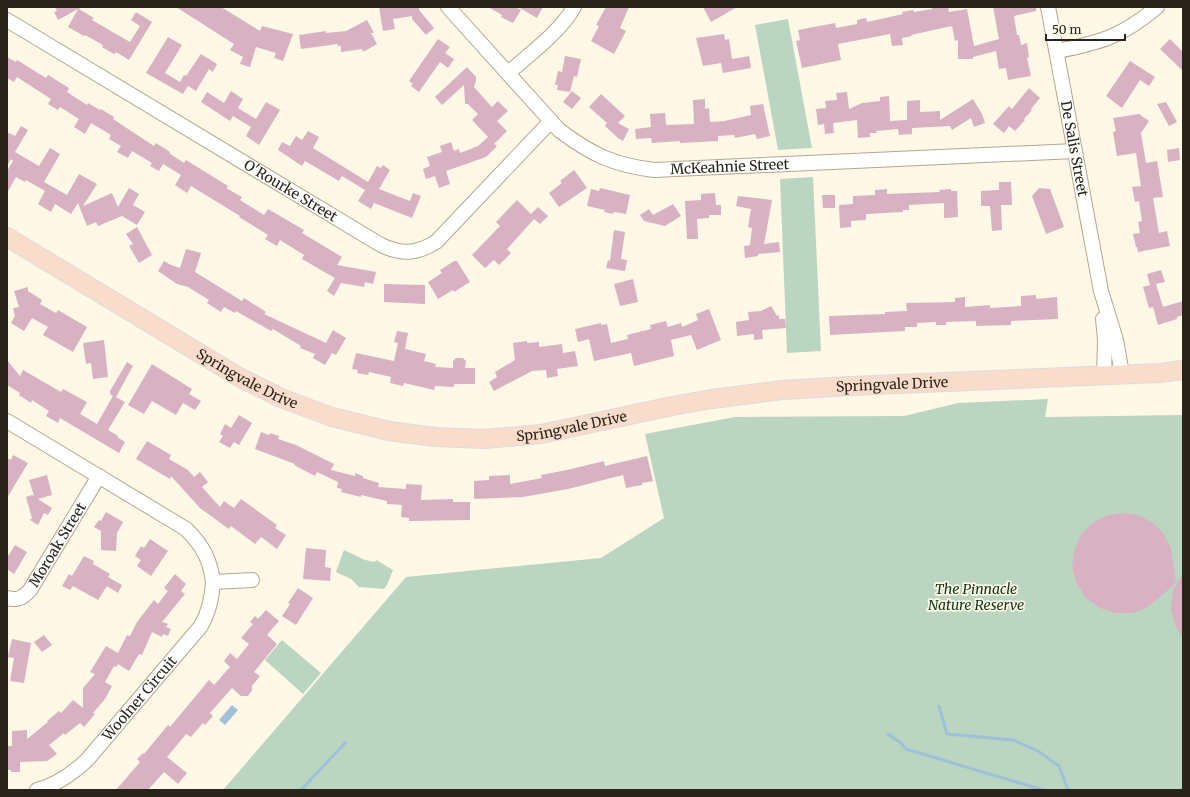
<svg xmlns="http://www.w3.org/2000/svg" width="1190" height="797" viewBox="0 0 1190 797" font-family="Merriweather,serif">
	<style>
		.green { fill: #bad5c0 }
		.water { fill: #a0c0d9 }
		.lines { fill: none; stroke-linecap: round; stroke-linejoin: round }
		.stream { stroke: #a0c0d9; stroke-width: 3 }
		.building { fill: #d8b1c2 }
		.minor-casing { stroke: #b3a88e; stroke-width: 16 }
		.major-casing { stroke: #dddcda; stroke-width: 20 }
		.minor { stroke: #fff; stroke-width: 14 }
		.major { stroke: #f9dccb; stroke-width: 18 }
		.labels { text-anchor: middle; dominant-baseline: central; stroke-width: 3.5; stroke-linejoin: round; paint-order: stroke }
		.street-label { font-size: 14px; fill: #28241a; stroke: #fff8e7 }
		.park-label { font-size: 14px; font-style: italic; fill: #0b341b; stroke: #fff8e7 }
	</style>
	<rect width="100%" height="100%" fill="#fff8e7"/>
	<!-- green -->
	<path class="green" d="M788,19L812,148L778,150L755,25Z
		M813,177L821,351L787,353L780,179Z
		M1048,399L1045,417L1183,415V790H223L406,577L601,558L664,518L645,434L735,417L904,416L958,403Z
		M344,550L365,560L375,562L376,560L393,570L387,585L384,589L359,587L351,579L336,572Z
		M282,640L321,673L303,694L265,660Z"/>
	<!-- water -->
	<path class="water" d="M232,705L238,710L225,725L219,720Z"/>
	<g class="lines">
		<!-- stream -->
		<path class="stream" d="M939,706L947,734L1013,740L1038,751L1059,766L1068,790
			M888,734L901,743L906,749L1043,790
			M301,790L346,742"/>
	</g>
	<!-- building -->
	<path class="building" d="M55,7H82L79,9L94,18L92,20L130,42L140,26L131,20L136,12L152,22L129,60L116,52L114,54L102,47L103,45L85,35L84,36L68,27L78,9L58,20L54,12L57,11Z
		M176,7H221L260,31L262,26L293,34L283,61L274,58L276,53L256,47L250,67L240,64L243,57L230,50L234,44Z
		M379,7H419V10L434,28L426,35L412,19V16L393,19L395,29L383,31Z
		M488,7H515L521,10L513,23L501,17L502,15Z
		M518,7H543L537,18Z
		M606,7H629L620,28L626,31L614,54L591,41L599,26L596,25Z
		M703,7H737L711,22Z
		M932,7H948L949,12L967,9L974,46L999,39L993,7H1036V11L1014,16L1017,35H1019L1021,45L1027,43L1029,57L1027,58L1031,76L1008,80L1006,68L999,69L996,51L973,57V59H958V40L955,41L952,26L911,35L912,36L902,38L903,45L892,46L890,34L838,44L841,60L802,68L796,41L800,40L798,30L835,23L836,28L857,24V20L866,18L867,22L903,14L902,12L913,10L914,12L932,9Z
		M367,20L374,33H371L377,44L363,52L362,49L341,52V46H338V44L301,49L299,35L326,31V33L346,31Z
		M724,34L725,40L729,39L732,59L749,56L751,68L723,73L721,63L703,66L696,38Z
		M168,37L182,45L165,73L180,82L184,75L186,76L201,54L217,64L213,72L209,69L196,91L188,86L183,94L146,73Z
		M438,39L450,47L445,53L454,59L448,68L440,62L419,92L411,86L413,84L409,81Z
		M1170,39L1183,52V71L1160,49Z
		M565,56L581,59L577,77L574,76L570,92L557,90L558,85H555L558,71L562,72Z
		M7,57L16,62L17,60L46,78L48,75L69,88L67,92L87,105L88,103L100,110L101,109L114,117L113,119L154,146L156,143L170,152L169,153L184,163L186,160L228,186L226,188L242,197L240,200L264,215L268,209L304,230L302,233L342,257L337,265L376,272L373,284L365,282L364,287L341,283L334,296L327,291L335,278L302,259L304,255L280,240L277,246L265,239L268,235L239,217L240,216L191,186L187,193L175,185L181,175L163,164L159,171L150,166L152,163L132,151L128,158L117,152L121,146L109,139L111,135L91,123L85,134L74,127L79,119L60,107L58,110L48,104L51,99L17,77L14,82L7,78Z
		M1130,61L1155,77L1149,86L1140,80L1122,108L1106,96Z
		M467,67L476,77V81L474,87L492,107L498,101L508,111L497,121L507,131L494,144L497,146L486,157L446,171L450,184L439,188L435,176L426,179L423,169L430,166L427,157L442,152L440,146L451,142L454,151L459,149L460,153L478,146L488,137L472,120L478,114L468,104H465L464,85L442,105L435,97Z
		M1029,88L1040,98L1031,109L1032,110L1024,119L1025,120L1015,131L1009,126L1004,133L993,124L1009,106L1012,109Z
		M231,91L243,99L238,108L256,119L266,102L280,110L259,145L246,136L251,127L233,116L230,121L201,102L207,92L224,103Z
		M572,91L581,98L572,109L563,102Z
		M847,92L849,109L862,103L880,101V97L889,96L890,121L907,120V101L920,100V112L940,111V120L973,99L982,114L985,123L974,127L971,118L952,130L950,126L912,128V134L899,135L898,129L876,131L877,133H870V137L858,138L857,120L833,123L834,133L825,134L824,124L818,125L816,109L826,108L825,101L837,100L836,93Z
		M601,94L625,116L618,123L629,129L623,141L618,138L605,126L607,123L589,107Z
		M705,99V109L709,108L710,122L724,121L751,115L750,106L763,104L770,136L757,139L755,134L735,138L734,135L718,136V141L680,143V141L652,143L651,138L636,139L635,129L651,127L650,114L665,113L666,125L694,124L693,100Z
		M1166,102L1177,122L1169,126L1157,104Z
		M1139,114L1149,121L1141,133L1146,163L1157,161L1163,197L1153,198L1159,233L1167,231L1170,246L1138,252L1137,247H1136L1133,234L1140,233L1138,222L1142,221L1139,201L1135,202L1132,187L1141,186L1136,153L1117,156L1113,132L1116,131L1113,118Z
		M21,126L28,130L15,152L39,166L50,148L60,154L44,182L67,195L79,174L97,184L83,206L112,193L118,207L129,188L139,194L133,205L145,212L137,225L122,216L98,226L96,222L87,226L78,203L71,214L55,204L51,212L38,204L45,191L26,180L25,182L16,177L7,193V171L13,161L11,159L7,166V132L15,136Z
		M308,131L319,137L313,148L368,182L377,166L381,168L383,165L390,170L379,189L410,201L413,193L421,196L412,218L374,203L371,209L358,201L365,190L342,176L339,181L305,161L302,166L278,150L282,142L290,146L296,136L302,140Z
		M1179,148L1180,160L1168,162L1167,150Z
		M574,170L587,188L559,207L549,193L562,183L560,181Z
		M999,182H1011L1012,205H1001L1002,230L992,231L990,206H981V191L999,190Z
		M600,188L630,195L626,214L614,212L613,214L604,212L605,210L587,206L591,189L599,191Z
		M1039,188L1050,189L1064,227L1046,234L1032,196Z
		M887,189V194L940,192L939,190L951,189V191H957L958,217L944,218V203L909,205V210H903V212L866,214V220L851,221V227L840,228L839,205L853,204V196L875,195V190Z
		M715,193L716,205H721V215H709V218L697,219L698,239H687L685,201L701,200V194Z
		M822,195H835V208H823Z
		M738,196L772,200L764,244L779,242L780,252L758,254V256L745,258L744,246L750,245L752,228L748,227L751,209L736,206Z
		M517,200L531,214L538,207L548,216L540,224L534,219L507,249L511,253L499,265L494,260L485,268L472,255L500,226L496,222Z
		M673,204L681,216L665,226L644,221L640,215L649,209L653,215Z
		M137,227L152,255L139,263L129,246L133,244L126,234Z
		M614,230L625,232L621,259L627,260L625,271L606,268L608,260L610,261Z
		M186,249L201,253L195,272L242,301L244,298L266,312L264,314L326,343L333,330L346,338L336,355L332,353L325,365L313,358L315,354L300,348L301,346L273,329L271,331L236,311L235,313L224,307L221,312L207,303L209,300L188,287L177,284L158,271L164,261L171,265L180,268Z
		M454,261H457L470,282L454,292L453,290L438,299L428,282L442,273L440,270Z
		M1161,270L1165,282L1156,284L1163,307L1183,301V315L1177,317V319L1158,325L1153,307L1149,308L1143,287L1150,285L1147,274Z
		M633,279L638,302L620,306L614,284Z
		M384,284L425,285V304L384,302Z
		M28,287V291L42,300L40,304L56,313L58,310L87,327L73,352L43,335L48,327L32,318L24,331L11,323L15,316L13,308L19,307L14,291Z
		M1036,295V299L1057,297L1058,319L1011,321V325L976,326V321L946,322V325H936V322L917,323V327H905V331L830,335L829,316L885,314V312L907,311L906,303L955,302V298L965,297V307L990,305V308L1021,306V296Z
		M771,306L777,316L779,315V319H785L786,328L762,330L763,339L754,340V334L737,336L736,322L749,320L748,312L761,311Z
		M709,309L721,340L697,350L691,335L671,340L674,356L634,366L631,353L594,361L589,339L578,342L575,329L601,323V325L607,324L611,343L628,339L627,335L651,329L650,325L666,321L668,327L681,323L682,327L698,320L696,314Z
		M397,331L408,333L405,349L426,354L424,361L436,364L435,367L453,368V361L456,358H463L466,361L465,368H475V384H454V387L435,386L434,390L404,383L403,386L390,383L391,377L369,372L368,375L357,373L358,370L352,369L356,353L394,361L398,343L394,342Z
		M104,340L108,377L93,379L91,363L86,364L83,343Z
		M527,341V343L539,342V347L562,344L563,353L575,351L578,366L557,369L558,376L547,378L546,370L532,371L494,391L489,382L497,377L495,372L515,360L513,343Z
		M7,360L20,376L23,370L61,392L63,389L87,402L80,414L97,424L113,396L110,394V391L127,362L133,366L116,397L125,402L108,430L118,436L117,437L125,442L119,453L60,418L58,423L46,416L49,411L32,400L31,403L19,395L20,393L7,385Z
		M152,364L192,389L189,394L201,401L195,410L183,403L176,415L152,401L144,414L128,405Z
		M239,415L252,423L239,445L234,442L230,448L219,442L223,436L220,434L225,424L231,428Z
		M261,432L269,435L270,433L279,436L278,439L296,445L334,464L331,470L355,476V473L363,476V478L379,483L378,487L406,489V484L422,485L421,500L453,499V502H470V520L409,521V518L401,517L402,505L387,504V501L361,495V497L341,492L342,489L337,488L338,482L317,472L315,476L294,465L295,464L255,449Z
		M147,441L171,455L169,459L188,470L194,477L200,472L208,482L202,487L220,507L224,501L234,508L241,499L277,525L275,528L286,535L277,549L261,537L255,544L231,526L229,529L200,508L171,476L170,479L136,459Z
		M13,455L28,463L7,498V458L11,460Z
		M647,456L653,481L642,483V485L626,488L623,475L568,489L523,497L474,499V481L489,480V476L510,475V484L542,478L541,475L567,470L604,461L605,466Z
		M47,475L52,495L38,499L52,508L48,515L44,513L38,525L30,520L32,518L26,497L32,495L34,496L29,480Z
		M106,512L123,522L117,533L116,551L101,550V531L94,527L99,520L101,521Z
		M1121,513L1137,515L1152,522L1163,533L1171,548L1176,583L1148,607L1133,613H1116L1100,608L1086,598L1077,584L1072,568L1074,551L1080,536L1091,524L1105,516Z
		M150,539L168,551L151,576L137,566L141,560L135,556L141,546L144,548Z
		M15,545L27,552L14,574L7,569V558Z
		M306,548L326,550L325,567L331,568L330,581L303,579Z
		M84,556L94,561L93,564L110,574L108,577L122,585L118,593L107,586L98,600L73,586L70,590L62,586L69,574L72,576Z
		M175,574L186,584L181,591L185,594L162,622L168,624L166,627L171,629L168,636L163,634L162,637L152,632L142,655L139,654L129,671L118,664L116,667L114,666L105,682L112,686L105,699L93,713L95,714L84,727L80,723L65,735L64,733L49,745L57,754L47,761L20,762V772H11V770H7V746H12V731L27,730V739L48,722L47,721L59,711L61,713L73,700L83,708V688L95,674L90,672L106,646L118,653L127,635L130,636L137,622L154,600L158,604L168,591L164,588Z
		M1183,574V638L1175,625L1171,610L1173,590Z
		M298,588L313,598L296,625L282,616L290,604L288,603Z
		M266,610L279,621L267,635L277,644L254,672L260,676L252,686V690L248,696H241L232,688L210,713L213,716L205,725L203,723L191,737L186,734L167,757L187,773L178,784L164,772L148,790H116L140,762L137,759L143,753L144,754L168,725L170,727L209,680L214,685L230,667L224,661L230,653L237,659L249,644L241,638L253,624L250,622L255,616L258,619Z
		M44,635L52,645L42,652L34,642Z
		M12,639L31,643L24,683L10,681L14,658L8,657Z"/>
	<g class="lines">
		<defs>
			<g id="minor">
				<path id="s1" d="M448,7L559,130C592,155 614,165 654,170L1075,151"/>
				<path id="s2" d="M1048,7L1101,291L1116,340L1122,374"/>
				<path id="s3" d="M7,20L381,245C402,255 416,254 436,242L551,121"/>
				<path d="M1057,51C1100,43 1123,36 1157,7"/>
				<path d="M508,73C529,55 561,31 574,7"/>
				<path d="M1103,319L1105,340L1104,375"/>
				<path d="M7,421L186,529C203,546 210,559 213,582L252,580"/>
				<path id="s4" d="M7,598C17,601 23,598 30,590L99,476"/>
				<path id="s5" d="M37,790C57,785 72,774 87,760L201,626C209,612 212,599 213,582"/>
			</g>
			<g id="major">
				<path id="s6" d="M7,237L239,377L281,398L332,417L389,431L435,437L485,439L541,434L677,405L712,399L782,390L850,386L1160,373L1183,370"/>
			</g>
		</defs>
		<!-- minor casing -->
		<use href="#minor" class="minor-casing"/>
		<!-- major casing -->
		<use href="#major" class="major-casing"/>
		<!-- minor -->
		<use href="#minor" class="minor"/>
		<!-- major -->
		<use href="#major" class="major"/>
	</g>
	<g class="labels">
		<!-- street labels -->
		<g class="street-label">
			<text stroke="none"><textPath href="#s2" startOffset="144">De Salis Street</textPath></text>
			<text stroke="none"><textPath href="#s1" startOffset="346">McKeahnie Street</textPath></text>
			<text stroke="none"><textPath href="#s3" startOffset="331">O'Rourke Street</textPath></text>
			<text stroke="none"><textPath href="#s6" startOffset="279">Springvale Drive</textPath></text>
			<text stroke="none"><textPath href="#s6" startOffset="939">Springvale Drive</textPath></text>
			<text stroke="none"><textPath href="#s6" startOffset="615">Springvale Drive</textPath></text>
			<text stroke="none"><textPath href="#s4" startOffset="79">Moroak Street</textPath></text>
			<text stroke="none"><textPath href="#s5" startOffset="140">Woolner Circuit</textPath></text>
		</g>
		<!-- park labels -->
		<g class="park-label">
			<text x="976" y="589">The Pinnacle<tspan x="976" dy="16">Nature Reserve</tspan></text>
		</g>
	</g>
	<!-- border -->
	<rect width="1190" height="797" fill="none" stroke="#28241a" stroke-width="16"/>
	<!-- scale -->
	<path d="M1046 34v6h79v-6" fill="none" stroke="#28241a" stroke-width="2"/>
	<text x="1052" y="34" font-size="12" fill="#28241a" stroke="#fff8e7" stroke-width="3" paint-order="stroke">50 m</text>
</svg>
